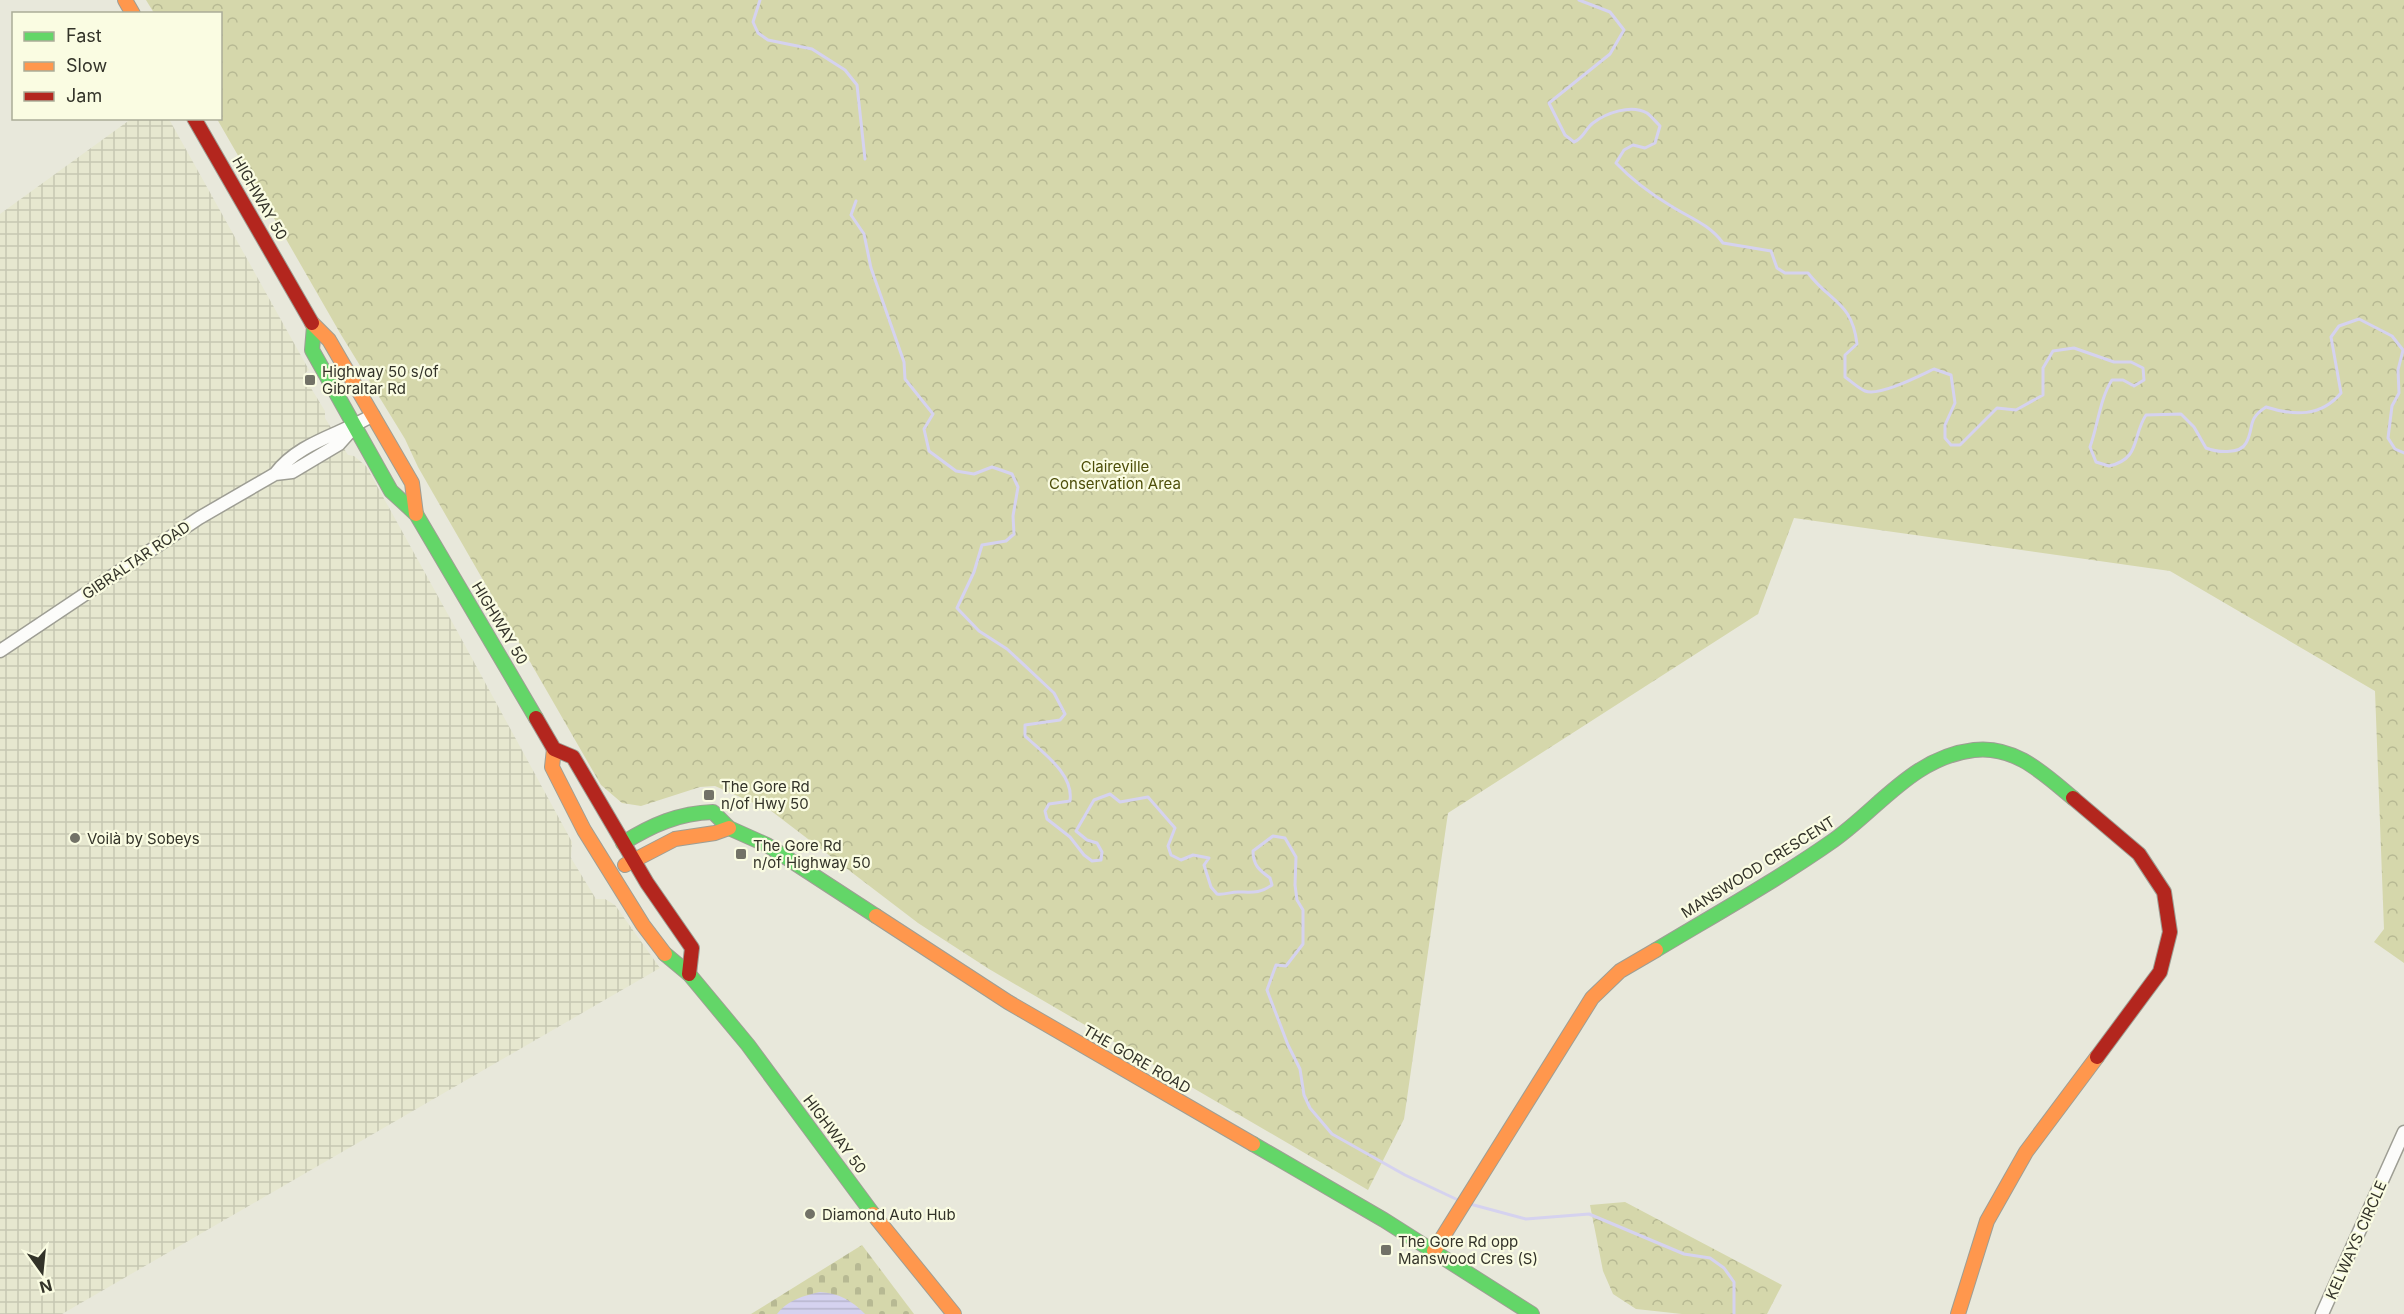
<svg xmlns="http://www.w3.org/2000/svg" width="2404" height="1314" viewBox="0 0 2404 1314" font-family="Inter,sans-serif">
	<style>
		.industrial { fill: url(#industrial-grid) }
		.forest { fill: url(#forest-crowns) }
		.cemetery { fill: url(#cemetery-stones) }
		.water { fill: url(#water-rules) }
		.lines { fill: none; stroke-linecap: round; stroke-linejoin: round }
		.stream { stroke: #d5d2ef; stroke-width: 3 }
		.street-casing { stroke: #9e9e94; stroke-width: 15 }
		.fast-casing { stroke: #9e9e94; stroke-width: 16 }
		.slow-casing { stroke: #9e9e94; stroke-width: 16 }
		.jam-casing { stroke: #9e9e94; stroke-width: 16 }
		.street { stroke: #fcfcfa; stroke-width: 12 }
		.fast { stroke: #63d668; stroke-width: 14 }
		.slow { stroke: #ff974d; stroke-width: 14 }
		.jam { stroke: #b3261e; stroke-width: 14 }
		.poi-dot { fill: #727267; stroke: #fafce2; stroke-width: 2 }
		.labels { text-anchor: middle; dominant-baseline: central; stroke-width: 4.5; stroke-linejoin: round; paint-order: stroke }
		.street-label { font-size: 15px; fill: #333329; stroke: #fafce2 }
		.poi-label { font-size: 15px; fill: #333329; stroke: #fafce2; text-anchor: start }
		.park-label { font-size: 15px; fill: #4d4e09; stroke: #fafce2 }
	</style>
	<defs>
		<pattern id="industrial-grid" width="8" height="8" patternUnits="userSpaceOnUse" patternTransform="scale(1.5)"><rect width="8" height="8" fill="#e6e7cf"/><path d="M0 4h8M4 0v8" fill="none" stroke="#c6c7b2"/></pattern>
		<pattern id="forest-crowns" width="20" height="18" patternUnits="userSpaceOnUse" patternTransform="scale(1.5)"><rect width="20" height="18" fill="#d5d7ab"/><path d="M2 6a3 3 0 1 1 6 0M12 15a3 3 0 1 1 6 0" fill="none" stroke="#b7b993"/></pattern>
		<pattern id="cemetery-stones" width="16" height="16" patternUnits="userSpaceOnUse" patternTransform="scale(1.5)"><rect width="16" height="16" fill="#d5d7ab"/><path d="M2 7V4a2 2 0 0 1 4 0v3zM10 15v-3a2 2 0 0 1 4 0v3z" fill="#b7b993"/></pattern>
		<pattern id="water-rules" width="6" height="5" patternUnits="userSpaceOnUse" patternTransform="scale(1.5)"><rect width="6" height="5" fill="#d5d2ef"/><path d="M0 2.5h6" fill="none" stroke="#b7b5cd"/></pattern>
	</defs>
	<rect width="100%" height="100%" fill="#e8e8db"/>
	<!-- industrial -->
	<path class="industrial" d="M131,119H169L309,370L303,375L325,411V418L348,455L354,456L366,466L456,629L572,842L571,858L596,899H605L615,905L660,968L62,1314H0V214Z"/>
	<!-- forest -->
	<path class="forest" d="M146,0H2404V963L2374,942L2384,929L2375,691L2170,571L1794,518L1758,614L1448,813L1404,1119L1368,1190L989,969L918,923L770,810L715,786L700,787L641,806L622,803L601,785L418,467L405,439L340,333L217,119L220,118V14L154,13Z
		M1625,1202L1782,1285L1767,1314H1682L1636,1309L1613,1294L1603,1271L1590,1205Z"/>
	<!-- cemetery -->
	<path class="cemetery" d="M862,1245L914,1314H751Z"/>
	<!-- water -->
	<path class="water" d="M820,1292C839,1293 851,1300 865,1314H777C786,1301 805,1295 820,1292Z"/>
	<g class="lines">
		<!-- stream -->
		<path class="stream" d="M760,0L753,22L758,33L768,40L812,49L845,70L857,85L865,159
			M1579,0L1610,12L1624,30L1610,54L1549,103L1565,135L1574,142C1584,138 1585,129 1593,123C1606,113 1631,104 1647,113C1651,116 1656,122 1660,126L1655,143L1645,148L1633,145L1624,150L1616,163C1632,180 1651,194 1671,206C1690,218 1709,224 1723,243L1771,251L1777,268L1785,273H1808C1831,303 1852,302 1857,344L1845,355V377C1851,381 1858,388 1865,391C1879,397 1921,375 1934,369L1951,375L1955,403L1945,425V438L1951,445H1960L1997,408L2016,410L2043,395V368L2053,351L2074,348L2114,362H2131L2143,368L2144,380L2134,386L2123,380H2112C2100,398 2098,425 2090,447L2096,462L2109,466C2141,459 2132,436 2146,415L2181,414L2194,427L2206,448C2216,452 2240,455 2246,443C2255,427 2246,420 2266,407C2294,416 2321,417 2341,393L2331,337L2339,326L2359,319L2392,336L2403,350L2398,370L2399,393L2392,406L2388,438L2395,449L2404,453
			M856,201L851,215L864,234L871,268L904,362L905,379L933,414L924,429L929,451L956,471L974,474L992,467L1012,474L1018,487L1013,516L1014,534L1006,541L982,545L974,572L957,608L979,631L1007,649L1054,693L1065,714L1060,720L1025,725V736C1043,753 1074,774 1070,801L1049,804L1045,811L1047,819L1070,837L1084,855L1092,861L1101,860L1102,852L1097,843L1087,840L1076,831L1094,800L1110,794L1120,802L1148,797L1175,828L1168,846L1171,855L1181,860L1193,855L1209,858L1204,865L1211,887L1217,894C1225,895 1230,892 1238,892C1251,892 1260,894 1272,885L1270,878C1259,870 1253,865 1253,851L1273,836L1285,838L1296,857L1295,885L1297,900L1303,910V944L1286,966L1276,965L1267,990L1288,1045L1300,1069L1304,1095L1310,1108L1332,1134L1405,1175L1458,1200
			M1470,1204L1526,1219L1589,1214L1684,1254L1710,1258L1724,1268L1734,1282V1314"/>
		<defs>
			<path id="street" d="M275,474C299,442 340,435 373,415
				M0,651L199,518L275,474L292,472L339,444L355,426
				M2322,1314L2404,1132"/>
			<path id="fast" d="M314,326L312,350L391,491L416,514L536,718
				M623,843C652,825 679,813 713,812L729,828L767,845L876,916
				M1656,950C1716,914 1777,880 1834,840C1880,807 1914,757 1974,750C2015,745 2044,774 2073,798
				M665,954L689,974L748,1045L873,1214
				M1253,1144L1384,1220L1532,1314"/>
			<path id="slow" d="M125,0L133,14
				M312,323L329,340L412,483L416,514
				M554,749L552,767L584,830L643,925L665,954
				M625,865L675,839L715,833L729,828
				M876,916L1008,1002L1253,1144
				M873,1214L954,1314
				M1434,1251L1592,998L1620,971L1656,950
				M1958,1314L1987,1221L2026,1152L2097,1057"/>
			<path id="jam" d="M194,118L312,323
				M536,718L554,749L573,757L647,883L692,948L689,974
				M2073,798L2139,854L2164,892L2170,932L2160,972L2097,1057"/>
		</defs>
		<!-- street casing -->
		<use href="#street" class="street-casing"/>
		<!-- fast casing -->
		<use href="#fast" class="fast-casing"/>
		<!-- slow casing -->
		<use href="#slow" class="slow-casing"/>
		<!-- jam casing -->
		<use href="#jam" class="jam-casing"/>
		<!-- street -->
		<use href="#street" class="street"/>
		<!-- fast -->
		<use href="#fast" class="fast"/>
		<!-- slow -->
		<use href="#slow" class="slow"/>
		<!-- jam -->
		<use href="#jam" class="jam"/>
	</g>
	<!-- markers -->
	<g class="poi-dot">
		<rect x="304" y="374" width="12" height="12" rx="3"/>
		<rect x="703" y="789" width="12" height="12" rx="3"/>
		<circle cx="75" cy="838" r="6"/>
		<rect x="735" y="848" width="12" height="12" rx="3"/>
		<circle cx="810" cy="1214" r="6"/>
		<rect x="1380" y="1244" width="12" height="12" rx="3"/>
	</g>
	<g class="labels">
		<!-- street labels -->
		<g class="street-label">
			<text transform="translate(260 198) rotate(60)">HIGHWAY 50</text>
			<text transform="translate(136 560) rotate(-34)">GIBRALTAR ROAD</text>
			<text transform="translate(500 623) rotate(59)">HIGHWAY 50</text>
			<text transform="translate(1758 867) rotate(-32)">MANSWOOD CRESCENT</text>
			<text transform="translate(1137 1059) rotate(30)">THE GORE ROAD</text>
			<text transform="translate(835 1134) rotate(53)">HIGHWAY 50</text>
			<text transform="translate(2356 1240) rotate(-66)">KELWAYS CIRCLE</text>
		</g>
		<!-- poi labels -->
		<g class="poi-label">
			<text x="322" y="371">Highway 50 s/of<tspan x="322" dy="17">Gibraltar Rd</tspan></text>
			<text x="721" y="786">The Gore Rd<tspan x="721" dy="17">n/of Hwy 50</tspan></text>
			<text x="87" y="838">Voilà by Sobeys</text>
			<text x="753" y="845">The Gore Rd<tspan x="753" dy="17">n/of Highway 50</tspan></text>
			<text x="822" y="1214">Diamond Auto Hub</text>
			<text x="1398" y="1241">The Gore Rd opp<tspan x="1398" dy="17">Manswood Cres (S)</tspan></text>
		</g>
		<!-- park labels -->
		<g class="park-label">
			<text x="1115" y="466">Claireville<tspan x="1115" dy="17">Conservation Area</tspan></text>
		</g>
	</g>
	<!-- legend -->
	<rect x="12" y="12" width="210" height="108" fill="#fafce2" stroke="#aaac98" stroke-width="1.5"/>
	<rect x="24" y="32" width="30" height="9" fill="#63d668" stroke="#aaac98" stroke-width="1.5"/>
	<text x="66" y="42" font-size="18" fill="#333329">Fast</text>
	<rect x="24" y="62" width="30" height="9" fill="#ff974d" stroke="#aaac98" stroke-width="1.5"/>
	<text x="66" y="72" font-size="18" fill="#333329">Slow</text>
	<rect x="24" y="92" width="30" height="9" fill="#b3261e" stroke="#aaac98" stroke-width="1.5"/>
	<text x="66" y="102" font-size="18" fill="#333329">Jam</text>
	<!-- north arrow -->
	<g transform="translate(42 1272) rotate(165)" stroke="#fafce2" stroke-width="4.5" paint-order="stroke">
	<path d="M0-4.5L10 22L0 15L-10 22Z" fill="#333329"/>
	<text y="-9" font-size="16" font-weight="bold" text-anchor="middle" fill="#333329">N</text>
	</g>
</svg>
